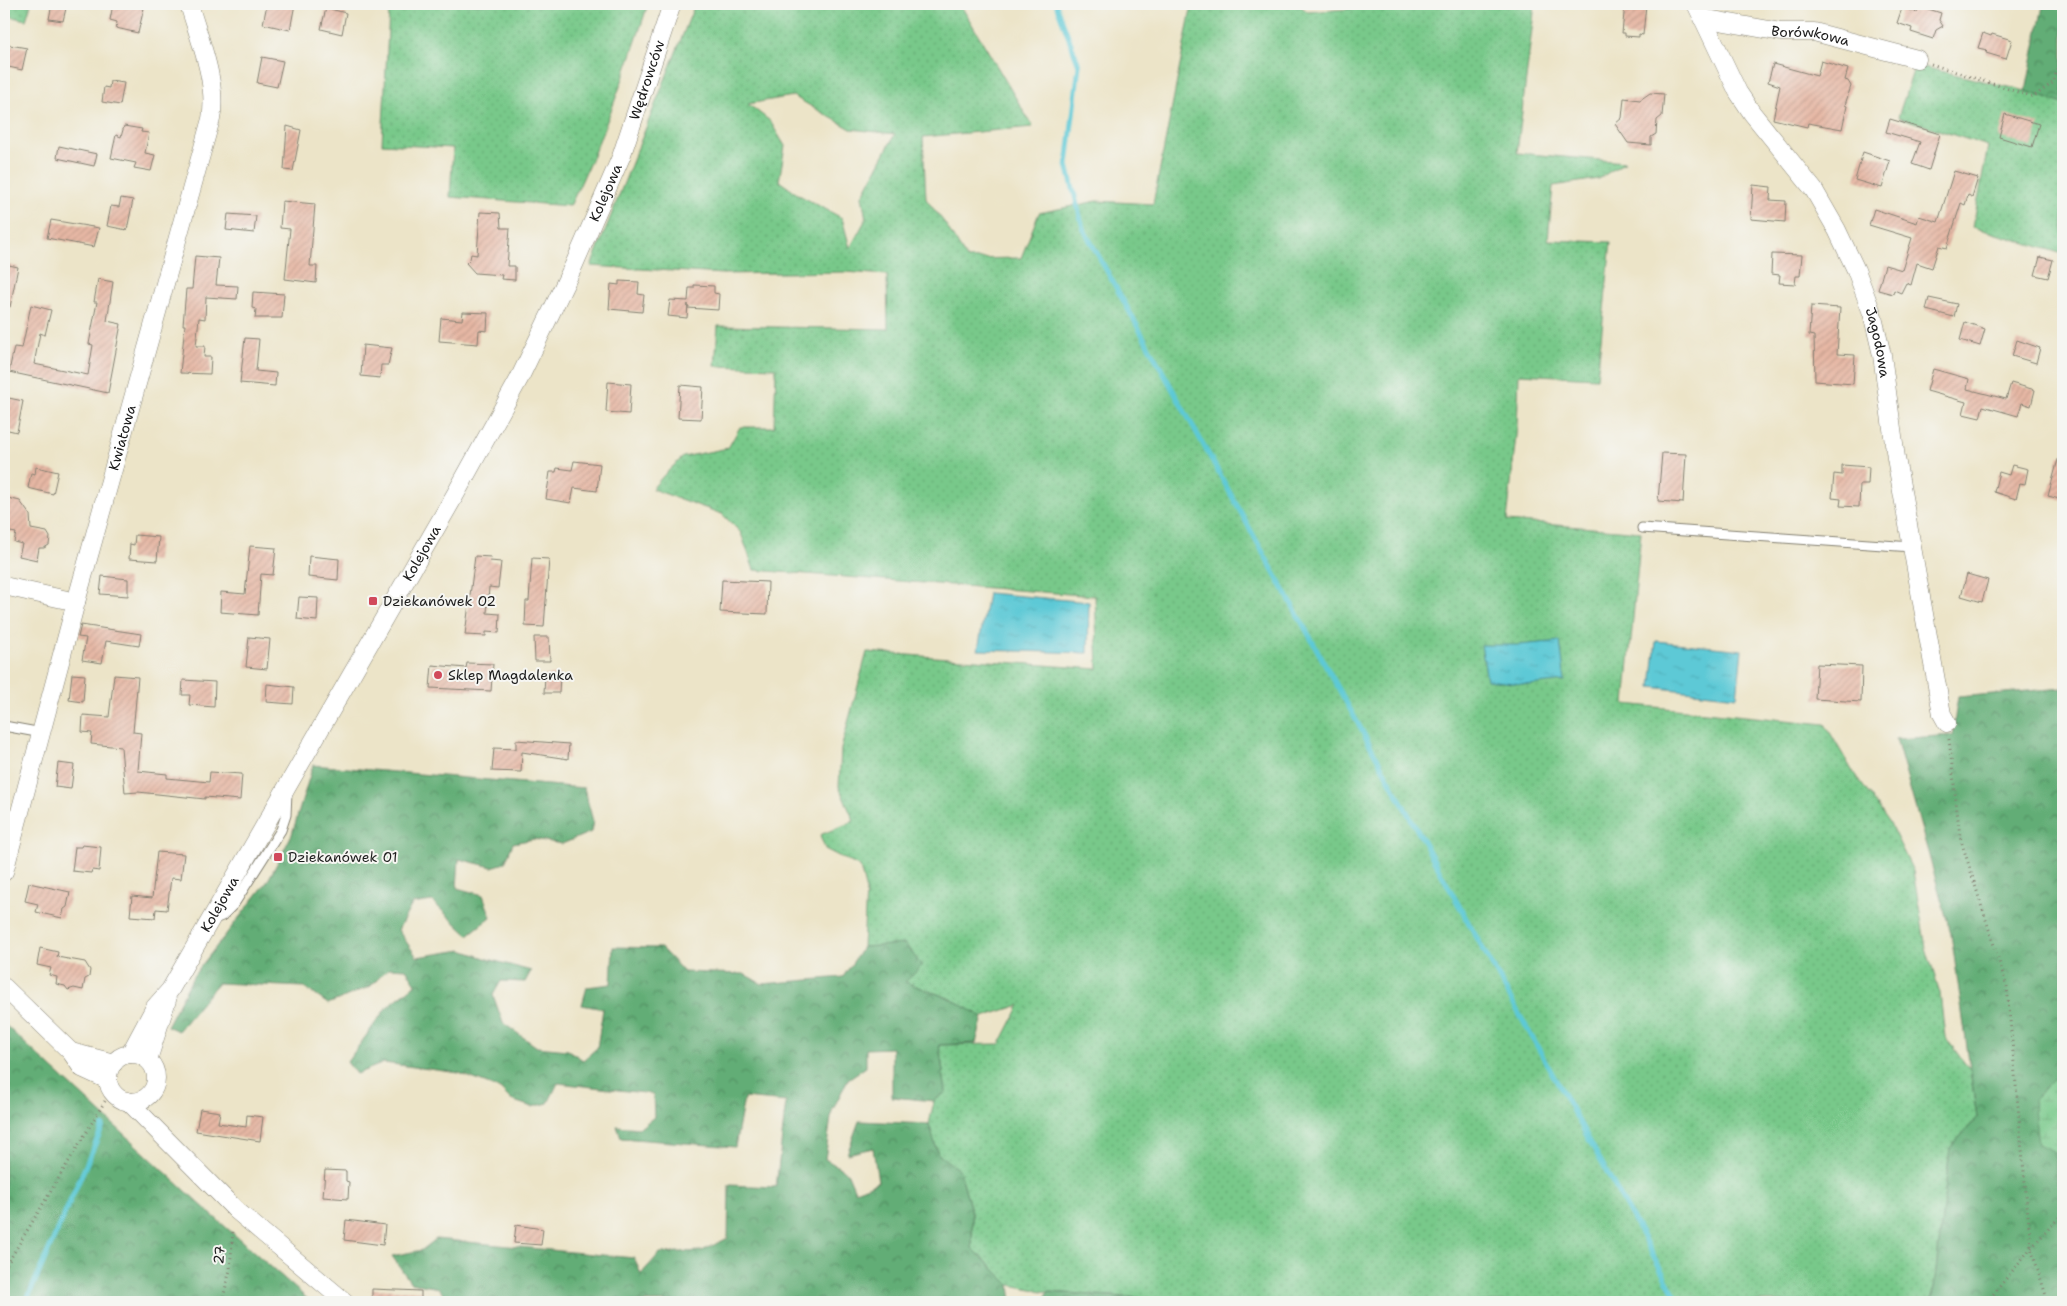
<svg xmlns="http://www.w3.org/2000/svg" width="2067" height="1306" viewBox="0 0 2067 1306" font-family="'Shantell Sans',sans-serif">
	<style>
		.grass { fill: url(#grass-dots); stroke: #4a7253; fill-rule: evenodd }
		.forest { fill: url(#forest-crowns); stroke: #3f6449 }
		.wetland { fill: url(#wetland-marsh); stroke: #4a7253 }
		.water { fill: url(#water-ripples); stroke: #3c7279 }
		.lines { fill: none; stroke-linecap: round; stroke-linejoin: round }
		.stream { stroke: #5dc9d6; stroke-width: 5 }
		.building { fill: url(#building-hatch) }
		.lane-casing { stroke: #848072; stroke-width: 11 }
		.street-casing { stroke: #848072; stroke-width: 19 }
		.path { stroke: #848072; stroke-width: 3; stroke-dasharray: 1 4; stroke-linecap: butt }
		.lane { stroke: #fff; stroke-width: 9 }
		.street { stroke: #fff; stroke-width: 18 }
		.poi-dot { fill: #d1495b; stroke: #f6f6f2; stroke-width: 2 }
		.labels { text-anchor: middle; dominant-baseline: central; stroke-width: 4; stroke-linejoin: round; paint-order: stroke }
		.street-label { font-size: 14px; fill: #1c1c1c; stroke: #f6f6f2 }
		.poi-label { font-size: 14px; fill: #1c1c1c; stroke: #f6f6f2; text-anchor: start }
	</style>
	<defs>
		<pattern id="grass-dots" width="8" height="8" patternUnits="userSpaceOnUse" patternTransform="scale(1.25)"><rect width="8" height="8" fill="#78c98a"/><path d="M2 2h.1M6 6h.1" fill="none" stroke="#67ac76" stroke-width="1.8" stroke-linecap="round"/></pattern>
		<pattern id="forest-crowns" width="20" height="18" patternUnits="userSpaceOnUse" patternTransform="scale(1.25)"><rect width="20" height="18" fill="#62ad76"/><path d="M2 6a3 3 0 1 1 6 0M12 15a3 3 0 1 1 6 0" fill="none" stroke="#508c60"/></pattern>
		<pattern id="wetland-marsh" width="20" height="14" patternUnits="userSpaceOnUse" patternTransform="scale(1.25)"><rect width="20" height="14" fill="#78c98a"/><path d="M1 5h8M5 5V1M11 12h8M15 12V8" fill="none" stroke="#67ac76"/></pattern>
		<pattern id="water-ripples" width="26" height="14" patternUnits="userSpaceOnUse" patternTransform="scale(1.25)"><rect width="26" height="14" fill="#5dc9d6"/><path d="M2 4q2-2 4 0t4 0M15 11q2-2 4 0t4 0" fill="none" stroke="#50acb7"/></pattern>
		<pattern id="building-hatch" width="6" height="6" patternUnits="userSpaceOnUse" patternTransform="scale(1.25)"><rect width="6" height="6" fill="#e6b7a4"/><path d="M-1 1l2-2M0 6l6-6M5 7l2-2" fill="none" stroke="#c59d8d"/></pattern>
	</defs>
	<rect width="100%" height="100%" fill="#f6f6f2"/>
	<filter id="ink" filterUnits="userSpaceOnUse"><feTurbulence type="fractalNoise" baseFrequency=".02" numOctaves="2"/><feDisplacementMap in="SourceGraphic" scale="10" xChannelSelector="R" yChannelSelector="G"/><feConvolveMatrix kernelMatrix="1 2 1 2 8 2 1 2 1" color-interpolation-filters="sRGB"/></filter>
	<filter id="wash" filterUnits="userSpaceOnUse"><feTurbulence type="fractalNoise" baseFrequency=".0096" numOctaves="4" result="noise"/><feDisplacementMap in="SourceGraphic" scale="20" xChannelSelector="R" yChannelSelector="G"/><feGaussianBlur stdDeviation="1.12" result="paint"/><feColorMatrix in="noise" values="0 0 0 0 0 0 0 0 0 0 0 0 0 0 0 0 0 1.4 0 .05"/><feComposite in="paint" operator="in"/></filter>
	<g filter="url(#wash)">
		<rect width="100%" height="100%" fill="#ece4c8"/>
		<!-- grass -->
		<path class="grass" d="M4,4H31L26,20L4,15Z
			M354,4H648C626,73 602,140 570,206L450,197L453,148L382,144L389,11Z
			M695,4H960L1033,127L923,137L926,199L944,222L967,259L1021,258L1039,213L1097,201L1153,204L1192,4H1298L1308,12L1360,8L1369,4H1535L1517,153L1625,162L1598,179L1553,186L1548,240L1611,242L1597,378L1519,374L1517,426L1507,521L1641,532L1625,704L1825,724L1853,772L1889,822L1913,871L1926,948L1940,993L1945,1037L1970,1070L1977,1118L1950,1148L1933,1297L1927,1302H1204L1048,1292L1010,1285L972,1248V1214L960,1171L938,1154L929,1124L934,1101L946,1092L939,1045L1000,1044L1020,1005L983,1017L951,999L905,982V945L863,947L866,891L860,867L825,849L820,835L854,821L839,787L841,749L867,652L1098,669L1095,596L754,570L741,533L722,514L652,489L664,475L683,457L728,448L740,427H774L776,368L715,366L718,326L888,329L887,275L845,272L723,274L591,266ZM793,96L851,129L895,134L862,196L866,219L850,248L842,218L799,195L779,181L785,146L770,121L748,104Z
			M1915,65L2026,91L2063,104V254L1973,227L1988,146L1898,117Z"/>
		<!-- forest -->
		<path class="forest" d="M2037,4H2063V104L2026,91L2043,6Z
			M2063,688V1302H1927L1933,1297L1950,1148L1977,1118L1951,934L1896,739L1952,735L1958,697Z
			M313,765L584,788L593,821L591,832L562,844L534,839L513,843L505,863L492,867L459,859L457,888L483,895L491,917L468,935L432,901L412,904L398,930L417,957L462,950L485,958L531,971L525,982L501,981L493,995L503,1023L537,1047L568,1050L583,1060L597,1048L603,1009L582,1005L587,987L611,984L613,947L661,948L684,972L744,974L762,984L843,977L863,947L905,944L922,966L905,982L951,999L983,1017L976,1043L939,1045L946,1092L934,1101L892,1097V1048L866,1049V1067L848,1079L832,1111L825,1159L847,1172L855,1191L878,1182L873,1148L847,1154L859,1121L929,1124L938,1154L960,1171L972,1214V1248L1010,1285L1012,1302H448L439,1288L411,1283L392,1256L422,1250L436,1239L634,1258L641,1274L660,1253L702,1251L728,1238L729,1185L776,1187L786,1102L744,1098L735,1147L621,1138L617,1126L640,1128L654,1117L653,1094L558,1083L548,1103L532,1107L511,1100L500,1089L459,1073L384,1063L356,1074L347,1062L387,1007L416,984L406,969L389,968L371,986L328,1004L304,987L218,983L178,1031L167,1026L194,975L267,882L280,858L292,834Z
			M4,1024L211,1214L311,1302H4Z
			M1048,1292L1204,1302H1042Z"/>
		<!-- wetland -->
		<path class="wetland" d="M2053,1080H2063V1186L2056,1181L2055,1152L2038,1144L2033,1100Z"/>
		<!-- water -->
		<path class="water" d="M988,593L1089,602L1088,653L978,650Z
			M1560,641L1565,681L1530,685L1487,680L1481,645H1518Z
			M1656,641L1742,650L1737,697L1651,687Z"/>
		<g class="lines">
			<!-- stream -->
			<path class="stream" d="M1056,4L1079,65L1067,165L1083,228L1679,1302
				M26,1302L103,1126"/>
		</g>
		<g id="blocks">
			<!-- building -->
			<path class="building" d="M52,4H67L63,21L49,19Z
				M113,4L144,8L138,33L116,28L117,22L110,20Z
				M267,4H295L290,30L263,24Z
				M1625,4L1646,5L1643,35L1639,34V37L1625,36V33H1622Z
				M1919,6L1941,13L1939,20L1943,26L1936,30L1933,39L1911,32L1912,28L1897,23L1902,8L1917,12Z
				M326,8L346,13L342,34L321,29Z
				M1983,33L1991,36L1992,34L2012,40L2006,59L1986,53L1987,50L1978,48Z
				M4,44L27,48L22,70L4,66Z
				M262,57L283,61L277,87L257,83Z
				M1821,61L1848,69L1845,80L1848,81L1851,86L1845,105L1847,106L1842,129L1808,123L1807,127L1773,119L1780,86L1768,82L1773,64L1817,76Z
				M110,81L124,83L120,105L102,102L104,87L109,88Z
				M1650,93L1664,94L1662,116L1657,120L1656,134L1651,137V145L1628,143L1615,124L1622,118L1624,98L1640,100Z
				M2005,114L2039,124L2032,147L1999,137Z
				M1890,119L1940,134L1929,170L1912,164L1920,142L1886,132Z
				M124,126L142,129L141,132L149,133L145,153L155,155L151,171L134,168L136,163L111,158L116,135L121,137Z
				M287,126L301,130L293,171L284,170Z
				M59,146L97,154L94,166L57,158Z
				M1863,152L1890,161L1882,188L1855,180Z
				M1954,171L1978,178L1972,197L1968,195L1965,205L1961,203L1947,248L1939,246L1932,268L1917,263L1911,285L1906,283L1901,293L1894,290L1893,294L1878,290L1885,265L1902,270L1912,238L1869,225L1874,209L1917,223L1919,216L1938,222Z
				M1753,185L1771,187L1770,200L1786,201L1785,222L1751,219Z
				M121,198L133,200L127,230L107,226L111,206L119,207Z
				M282,201L315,204L310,266H317L316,283L285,279L290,229L280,228Z
				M480,212L500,213L501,228H510L507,266H515V280L501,279L502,275L475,273L466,263L470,259L471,254L477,255Z
				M228,214L256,216L254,233L226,230Z
				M51,220L99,228L94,247L47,238Z
				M1772,254L1802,255L1800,276H1796L1795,284L1779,283L1780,275L1771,274Z
				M195,256L219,258L216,285L238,286L237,299L206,297L205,319L199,318L196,346H205L204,357H211L210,374L180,373L185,325H183L186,289H192Z
				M2040,257L2053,260L2048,278L2035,275Z
				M4,264L18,267L10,307H4Z
				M98,279L113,282L107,321L121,324L108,393L9,372L14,347L22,348L31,305L51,310L45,335L40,333L34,364L88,375L93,345L89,344L97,302H94Z
				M619,281L639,282L638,294L644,295L642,312L609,309L611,284L619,285Z
				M694,285L714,286V293L719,294L718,310L688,308V304L687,318L668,316L670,300L688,301L689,288H694Z
				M253,292L284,294L282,318H255L256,309L252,308Z
				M1929,298L1957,304L1954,317L1926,310Z
				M1811,306L1840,308L1837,354L1855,355L1853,384L1815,381L1814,336L1809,335Z
				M463,312L488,313L487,331L479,330L478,344L439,341L441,318L462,320Z
				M1965,322L1985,329L1980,346L1960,340Z
				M245,338L259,339L256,371L276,373L275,386L240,383Z
				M2017,340L2040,348L2036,363L2012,356Z
				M363,345L392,348L388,365H381L380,378L361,376Z
				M1933,369L1969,379L1967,389L2006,399L2011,383L2035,390L2031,406L2022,403L2018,416L1983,406L1980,418L1963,414L1966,402L1927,391Z
				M608,382L631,384L629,414L606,412Z
				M680,385L703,387L701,419L678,418Z
				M4,397L23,401L17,432L4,429Z
				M1662,453L1686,454L1683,503L1658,501Z
				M2059,456H2063V500L2048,496Z
				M574,461L600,464L597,491L574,488L571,503L546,499L550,472H556L557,468L572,470Z
				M1842,465L1869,467L1868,484H1860L1859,507L1840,506L1841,499L1832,498L1834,474L1842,475Z
				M2012,465L2028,469L2025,484L2020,483L2016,499L1994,492L1999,472L2009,475Z
				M36,467L58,472L53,494L28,488L31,473L35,474Z
				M4,497L20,501L30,515L31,529L47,532L50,537L49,545L44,548H39L37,560L19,556L22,544L14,542L16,533L4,531Z
				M135,535L159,537L157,561L129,559L130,544L134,545Z
				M250,546L276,548L273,575L261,574L258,615L220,612L221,592L245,594Z
				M309,556L339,559L338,580L308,577Z
				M475,556L491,557L490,561L501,562L498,588L489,587L487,613L500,614L499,633L486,632V636L465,635Z
				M532,558L549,559L544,627L525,626L526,601H529Z
				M1967,574L1988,580L1982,602L1961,596Z
				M102,576L128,579V596L100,594Z
				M722,580L768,582L767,614L720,612Z
				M299,597L318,598L317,621L297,619Z
				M81,625L141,634L139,646L106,641L102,663L82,660L86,638L78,637Z
				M249,637L270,639L267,669L246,667Z
				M534,637H549L550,661H535Z
				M467,663L493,664L491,691L430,688L432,665L466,668Z
				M1817,664L1862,666L1861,702L1815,699Z
				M72,674L85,675L83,702L69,700Z
				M114,675L138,677L133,732L141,733L138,771L167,774V778L209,782L210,772L242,774L240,800L205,797V799L138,792L125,793L121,747L91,744L92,733L82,732L83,715L109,717Z
				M545,675H560L559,693H544Z
				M183,680L215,682L214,707L189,705L190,695H182Z
				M267,684L294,687L293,704L266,702Z
				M516,740L569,744L568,759L522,752L521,772L492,771L494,748L516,749Z
				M58,763L74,765L71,789L55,787Z
				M82,845L101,847L99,871L92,870L91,873L72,871L75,847H81Z
				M157,852L184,854L181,879L171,878L167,910L156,909L155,918L130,916L132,896L152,898Z
				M29,883L70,892L67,907L64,909L62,918L36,912L38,904L25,901Z
				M40,948L58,952L57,957L85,962L90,970L89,977L85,979L83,990L74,988L68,990L65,986L56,984L57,977L49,975L51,968L37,965Z
				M200,1109L220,1112L218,1123L246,1127L247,1115L263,1117L260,1141L196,1131Z
				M325,1170L346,1171V1181L349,1182L348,1199L323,1197Z
				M346,1220L385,1225L383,1245L344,1240Z
				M516,1225L543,1229L541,1245L514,1243Z
				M372,1289L421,1291V1302H372Z"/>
		</g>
	</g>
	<g filter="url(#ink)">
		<use href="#blocks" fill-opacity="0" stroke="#848072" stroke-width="1"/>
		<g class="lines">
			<defs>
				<path id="lane" d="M1642,528L1912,547
					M4,726L42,733
					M212,920L222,916L234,904L281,830L286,815L287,792"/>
				<g id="street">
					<path id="s1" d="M1696,4L1738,92L1752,113L1814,190L1837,230L1856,270L1872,313L1882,355L1896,458L1942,714L1947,723"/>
					<path id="s2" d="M1702,18L1781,32H1814L1917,59"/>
					<path d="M4,586L76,602"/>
					<path id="s3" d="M4,872L76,602L211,119C218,82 199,39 189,4"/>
					<path d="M4,987L71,1052L82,1068L108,1080"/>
					<path d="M71,1052L114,1063"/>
					<path id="s4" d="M130,1054L155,1007L170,990L455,495L519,379L573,267L621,157L672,4"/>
					<circle cx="132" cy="1078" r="24"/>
					<path d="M148,1060L167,1000"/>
					<path d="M128,1101L236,1210L345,1302"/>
				</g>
			</defs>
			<!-- lane casing -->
			<use href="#lane" class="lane-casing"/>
			<!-- street casing -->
			<use href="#street" class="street-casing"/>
			<!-- path -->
			<path class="path" d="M1931,64L2033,97L2054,82L2063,39
				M1949,739L1960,837L2007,987L2031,1248L2048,1302
				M4,1269L108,1096
				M222,1302L230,1270L233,1230
				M1987,1302L2031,1248L2063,1213"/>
			<!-- lane -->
			<use href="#lane" class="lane"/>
			<!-- street -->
			<use href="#street" class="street"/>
		</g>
	</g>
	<!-- markers -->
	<g class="poi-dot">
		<rect x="368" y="596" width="10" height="10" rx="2.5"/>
		<circle cx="438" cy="675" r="5"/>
		<rect x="273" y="852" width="10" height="10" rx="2.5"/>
	</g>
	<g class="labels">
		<!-- street labels -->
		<g class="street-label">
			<text stroke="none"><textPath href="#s2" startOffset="110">Borówkowa</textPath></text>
			<text stroke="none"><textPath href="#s4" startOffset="1105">Wędrowców</textPath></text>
			<text stroke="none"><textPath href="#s4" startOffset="985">Kolejowa</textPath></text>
			<text stroke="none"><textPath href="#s1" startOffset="388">Jagodowa</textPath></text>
			<text stroke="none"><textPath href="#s3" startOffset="450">Kwiatowa</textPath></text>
			<text stroke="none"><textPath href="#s4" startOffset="580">Kolejowa</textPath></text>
			<text stroke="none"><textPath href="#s4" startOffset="175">Kolejowa</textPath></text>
			<text transform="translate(219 1255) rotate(-84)">27</text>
		</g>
		<!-- poi labels -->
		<g class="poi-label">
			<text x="383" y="601">Dziekanówek 02</text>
			<text x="448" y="675">Sklep Magdalenka</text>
			<text x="288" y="857">Dziekanówek 01</text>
		</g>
	</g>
	<!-- margin -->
	<rect width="2067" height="1306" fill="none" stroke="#f6f6f2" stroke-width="20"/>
</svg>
